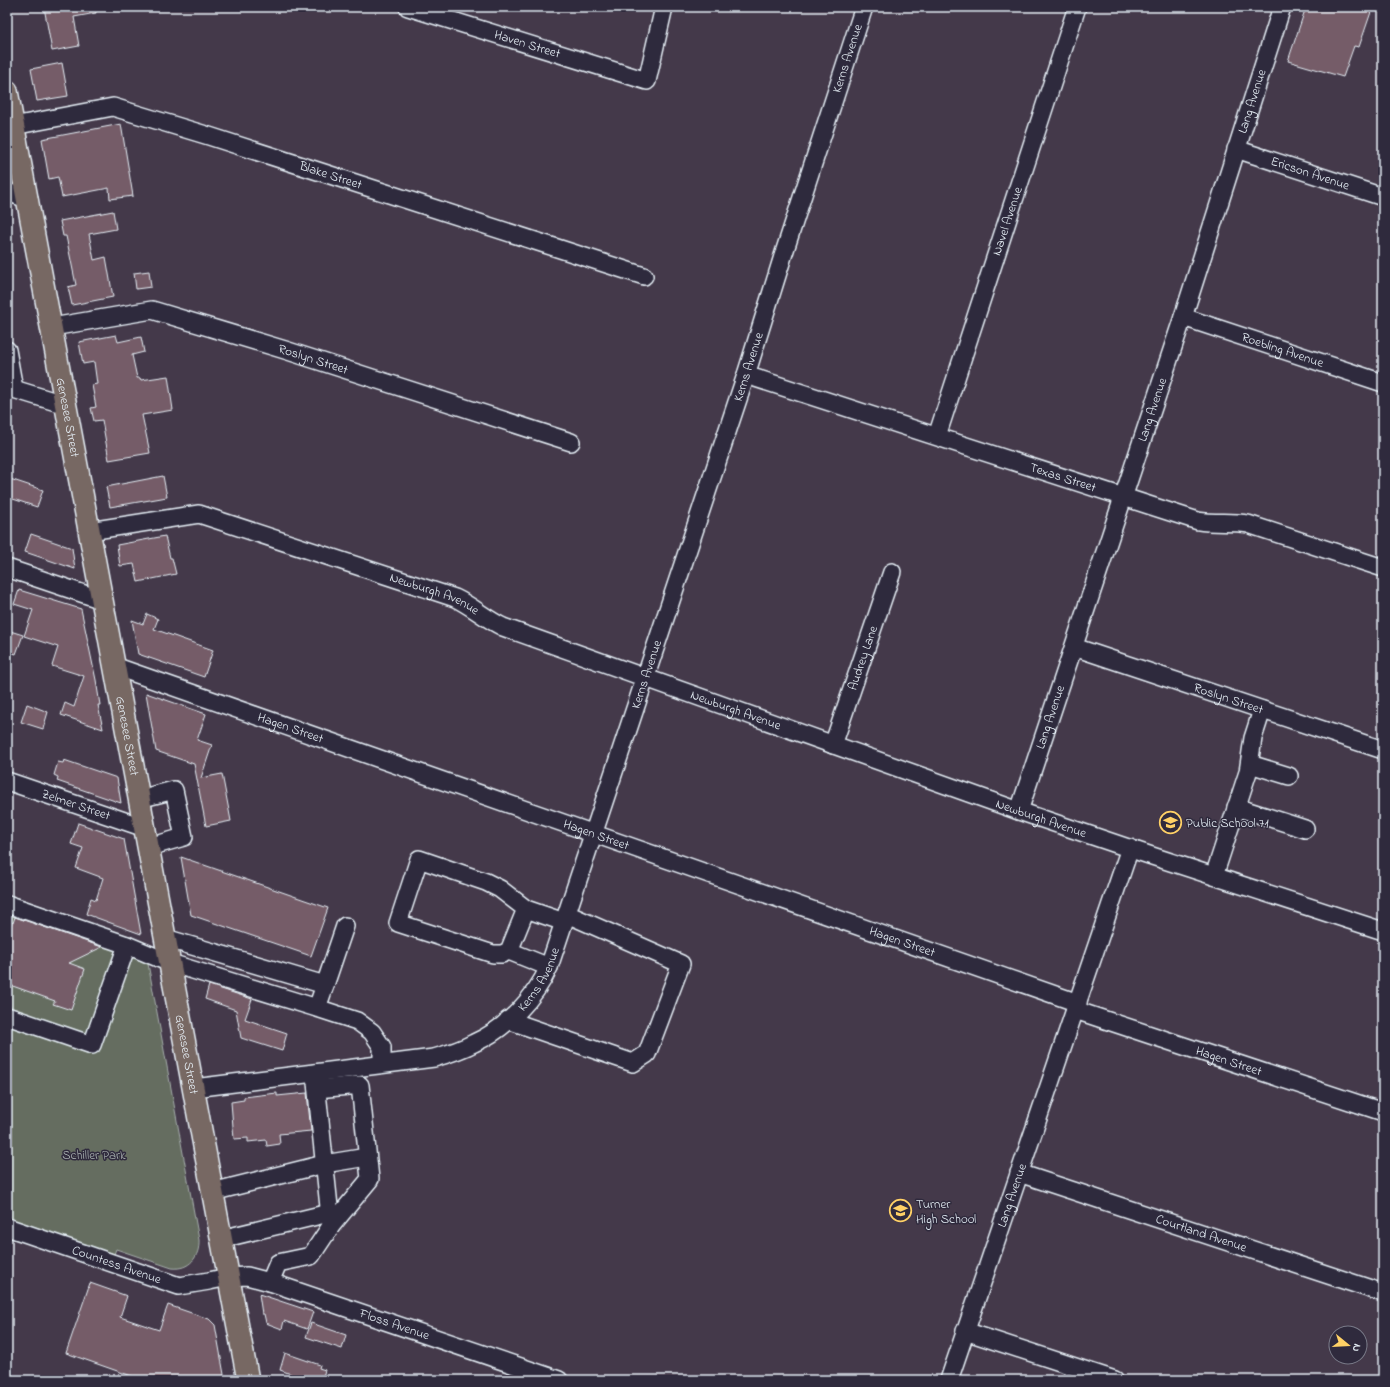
<svg xmlns="http://www.w3.org/2000/svg" width="1390" height="1387" viewBox="0 0 1390 1387" font-family="'Indie Flower',sans-serif">
	<style>
		.park { fill: #656d60; stroke: #a6afac }
		.building { fill: #745c67; stroke: #e8f1f8 }
		.lines { fill: none; stroke-linecap: round; stroke-linejoin: round }
		.minor-casing { stroke: #e8f1f8; stroke-width: 20 }
		.major-casing { stroke: #e8f1f8; stroke-width: 24 }
		.minor { stroke: #2f2a3d; stroke-width: 17 }
		.major { stroke: #776864; stroke-width: 21 }
		.labels { text-anchor: middle; dominant-baseline: central; stroke-width: 3; stroke-linejoin: round; paint-order: stroke }
		.street-label { font-size: 13px; fill: #e8f1f8; stroke: #2f2a3d }
		.poi-label { font-size: 13px; fill: #e8f1f8; stroke: #2f2a3d; text-anchor: start }
		.park-label { font-size: 13px; fill: #adb6b4; stroke: #2f2a3d }
	</style>
	<rect width="100%" height="100%" fill="#44394a"/>
	<filter id="ink" filterUnits="userSpaceOnUse"><feTurbulence type="fractalNoise" baseFrequency=".025" numOctaves="2"/><feDisplacementMap in="SourceGraphic" scale="8" xChannelSelector="R" yChannelSelector="G"/><feConvolveMatrix kernelMatrix="1 2 1 2 8 2 1 2 1" color-interpolation-filters="sRGB"/></filter>
	<g filter="url(#ink)">
		<!-- park -->
		<path class="park" d="M7,894L144,942L199,1240C200,1257 189,1270 172,1268L116,1249L114,1254L7,1218Z"/>
		<!-- building -->
		<path class="building" d="M44,7H95L96,13L74,17L79,46L52,51Z
			M1306,7H1357L1371,12L1359,47L1354,46L1343,77L1288,61Z
			M62,63L68,96L37,101L31,69Z
			M121,124L133,196L110,199L109,188L62,197L58,177L49,179L42,139Z
			M113,211L116,229L89,234L94,260L106,257L113,297L72,305L68,287L76,285L66,236H63L60,221Z
			M149,271L151,287L136,289L134,273Z
			M116,335L118,342L141,337L144,352L132,355L137,378H140L141,380L168,376L173,410L142,415L150,453L109,460L102,420L94,421L91,408L96,407L92,385L97,384L94,362L83,364L79,342Z
			M163,476L167,497L110,507L106,487Z
			M7,478L43,490L37,507L7,497Z
			M31,534L72,548L75,569L25,552Z
			M165,536L170,558H172L176,574L138,582L134,564L120,566L117,545Z
			M19,590L81,609L96,680L100,705H98L103,729L61,715L65,703L74,707L84,676L52,666L58,647L24,636L33,610L14,604Z
			M147,614L158,619L154,629L213,650L204,677L138,654L132,620L143,624Z
			M7,630L23,635L16,654L7,651Z
			M146,693L206,714L197,740L212,745L201,778L222,774L231,821L206,826L194,764L156,751Z
			M27,704L48,712L43,729L21,722Z
			M64,760L117,778L121,803L57,781L58,777L54,775L58,762L63,763Z
			M78,823L124,839L141,934L86,914L91,898L96,900L103,878L76,868L83,848L71,844Z
			M181,857L328,908L311,956L191,915Z
			M15,917L102,947L69,963L85,969L71,1010L53,1004L55,1001L7,984V920L13,923Z
			M209,985L252,999L245,1019L287,1033L282,1051L241,1038L236,1010L205,999Z
			M277,1093V1096L307,1093L311,1131L279,1134L280,1144L267,1146L266,1140L248,1142V1138L234,1139L231,1102L244,1100V1097Z
			M90,1283L127,1296L120,1317L159,1330L168,1305L209,1319L215,1325L225,1380H143L66,1353Z
			M259,1294L313,1312L307,1329L284,1321L282,1329L266,1323L264,1314H262Z
			M311,1323L346,1335L342,1349L306,1337Z
			M285,1353L320,1365L319,1368L325,1370L322,1380H289L291,1374L280,1370Z"/>
		<g class="lines">
			<defs>
				<g id="minor">
					<path id="s1" d="M408,7L647,81L664,7"/>
					<path id="s2" d="M13,126L113,107L209,136L644,276"/>
					<path id="s3" d="M1236,149L1383,197"/>
					<path d="M7,192L27,199"/>
					<path id="s4" d="M1183,317L1383,383"/>
					<path id="s5" d="M52,327L152,310L285,350L571,442"/>
					<path d="M7,350L14,389"/>
					<path id="s6" d="M746,375L1198,521C1215,524 1231,521 1248,524L1383,568"/>
					<path d="M7,387L66,405"/>
					<path id="s7" d="M937,436L1077,7"/>
					<path id="s8" d="M89,531L199,514L455,598C472,606 486,619 503,627L1019,811L1149,855L1383,931"/>
					<path d="M7,568L102,600"/>
					<path id="s9" d="M1074,647L1383,750"/>
					<path id="s10" d="M114,666L1078,1003"/>
					<path id="s11" d="M833,745L892,572"/>
					<path d="M1250,764L1289,776"/>
					<path id="s12" d="M7,781L145,828"/>
					<path d="M139,799L174,790L184,837L149,847"/>
					<path d="M1236,807L1305,829"/>
					<path id="s13" d="M1019,811L1183,317L1282,7"/>
					<path d="M1214,876L1248,772L1253,738L1262,710"/>
					<path d="M7,904L127,945L170,963L317,1008L325,985"/>
					<path d="M526,909L509,951L502,954H493L398,923L419,859L486,882L500,889L526,909L564,922"/>
					<path d="M165,938L325,985L345,926"/>
					<path d="M509,951L549,967"/>
					<path d="M317,1008L357,1021L372,1032L382,1047V1064"/>
					<path id="s14" d="M1075,1010L1383,1112"/>
					<path d="M7,1016L92,1045L127,945"/>
					<path d="M508,1020L633,1063L647,1054L681,964L567,914"/>
					<path id="s15" d="M194,1088L434,1058C448,1054 461,1050 474,1043C506,1029 535,998 549,967L746,375L783,256L864,7"/>
					<path d="M317,1089L360,1085L370,1179L331,1226"/>
					<path id="s16" d="M1019,1173L1383,1293"/>
					<path d="M212,1192L324,1164L367,1157"/>
					<path id="s17" d="M7,1227L179,1286L209,1281L228,1277L247,1276L270,1282L559,1380"/>
					<path d="M221,1239L329,1213"/>
					<path d="M270,1282L278,1263L311,1256L331,1226L315,1073"/>
					<path d="M965,1331L1115,1380"/>
					<path id="s18" d="M949,1380L1130,848"/>
				</g>
				<g id="major">
					<path id="s19" d="M7,91L215,1205L248,1380"/>
				</g>
			</defs>
			<!-- minor casing -->
			<use href="#minor" class="minor-casing"/>
			<!-- major casing -->
			<use href="#major" class="major-casing"/>
			<!-- minor -->
			<use href="#minor" class="minor"/>
			<!-- major -->
			<use href="#major" class="major"/>
		</g>
	</g>
	<!-- icons -->
	<defs>
		<symbol id="school-ring" viewBox="-11 -11 22 22"><circle r="9.5" fill="#2f2a3d" stroke="#ffd166" stroke-width="1.5"/><path d="M0-5L7-2L0 1L-7-2ZM-4 1L0 2.5L4 1V4Q0 6-4 4Z" fill="#ffd166"/></symbol>
	</defs>
	<g fill-rule="evenodd">
		<use href="#school-ring" x="1158" y="810" width="25" height="25"/>
		<use href="#school-ring" x="888" y="1198" width="25" height="25"/>
	</g>
	<g class="labels">
		<!-- street labels -->
		<g class="street-label">
			<text stroke="none"><textPath href="#s1" startOffset="125">Haven Street</textPath></text>
			<text stroke="none"><textPath href="#s15" startOffset="1350">Kerns Avenue</textPath></text>
			<text stroke="none"><textPath href="#s13" startOffset="747">Lang Avenue</textPath></text>
			<text stroke="none"><textPath href="#s3" startOffset="78">Ericson Avenue</textPath></text>
			<text stroke="none"><textPath href="#s2" startOffset="330">Blake Street</textPath></text>
			<text stroke="none"><textPath href="#s7" startOffset="226">Navel Avenue</textPath></text>
			<text stroke="none"><textPath href="#s4" startOffset="105">Roebling Avenue</textPath></text>
			<text stroke="none"><textPath href="#s5" startOffset="270">Roslyn Street</textPath></text>
			<text stroke="none"><textPath href="#s15" startOffset="1026">Kerns Avenue</textPath></text>
			<text stroke="none"><textPath href="#s13" startOffset="423">Lang Avenue</textPath></text>
			<text stroke="none"><textPath href="#s19" startOffset="332">Genesee Street</textPath></text>
			<text stroke="none"><textPath href="#s6" startOffset="333">Texas Street</textPath></text>
			<text stroke="none"><textPath href="#s8" startOffset="360">Newburgh Avenue</textPath></text>
			<text stroke="none"><textPath href="#s11" startOffset="92">Audrey Lane</textPath></text>
			<text stroke="none"><textPath href="#s15" startOffset="702">Kerns Avenue</textPath></text>
			<text stroke="none"><textPath href="#s9" startOffset="163">Roslyn Street</textPath></text>
			<text stroke="none"><textPath href="#s8" startOffset="684">Newburgh Avenue</textPath></text>
			<text stroke="none"><textPath href="#s13" startOffset="99">Lang Avenue</textPath></text>
			<text stroke="none"><textPath href="#s10" startOffset="187">Hagen Street</textPath></text>
			<text stroke="none"><textPath href="#s19" startOffset="656">Genesee Street</textPath></text>
			<text stroke="none"><textPath href="#s12" startOffset="73">Zelmer Street</textPath></text>
			<text stroke="none"><textPath href="#s8" startOffset="1008">Newburgh Avenue</textPath></text>
			<text stroke="none"><textPath href="#s10" startOffset="511">Hagen Street</textPath></text>
			<text stroke="none"><textPath href="#s10" startOffset="835">Hagen Street</textPath></text>
			<text stroke="none"><textPath href="#s15" startOffset="378">Kerns Avenue</textPath></text>
			<text stroke="none"><textPath href="#s19" startOffset="980">Genesee Street</textPath></text>
			<text stroke="none"><textPath href="#s14" startOffset="162">Hagen Street</textPath></text>
			<text stroke="none"><textPath href="#s18" startOffset="195">Lang Avenue</textPath></text>
			<text stroke="none"><textPath href="#s16" startOffset="192">Courtland Avenue</textPath></text>
			<text stroke="none"><textPath href="#s17" startOffset="116">Countess Avenue</textPath></text>
			<text stroke="none"><textPath href="#s17" startOffset="406">Floss Avenue</textPath></text>
		</g>
		<!-- poi labels -->
		<g class="poi-label">
			<text x="1186" y="823">Public School 71</text>
			<text x="916" y="1204">Turner<tspan x="916" dy="15">High School</tspan></text>
		</g>
		<!-- park labels -->
		<g class="park-label">
			<text x="94" y="1155">Schiller Park</text>
		</g>
	</g>
	<!-- margin -->
	<rect width="1390" height="1387" fill="none" stroke="#2f2a3d" stroke-width="24"/>
	<rect x="12" y="12" width="1366" height="1363" fill="none" stroke="#e8f1f8" stroke-width="1.5" filter="url(#ink)"/>
	<!-- north arrow -->
	<g transform="translate(1348 1345) rotate(108)"><circle r="19" fill="#2f2a3d" stroke="#797a88"/>
	<path d="M0-3L7 15L0 10L-7 15Z" fill="#ffd166"/>
	<text y="-6" font-size="11" font-weight="bold" text-anchor="middle" fill="#e8f1f8">N</text>
	</g>
</svg>
